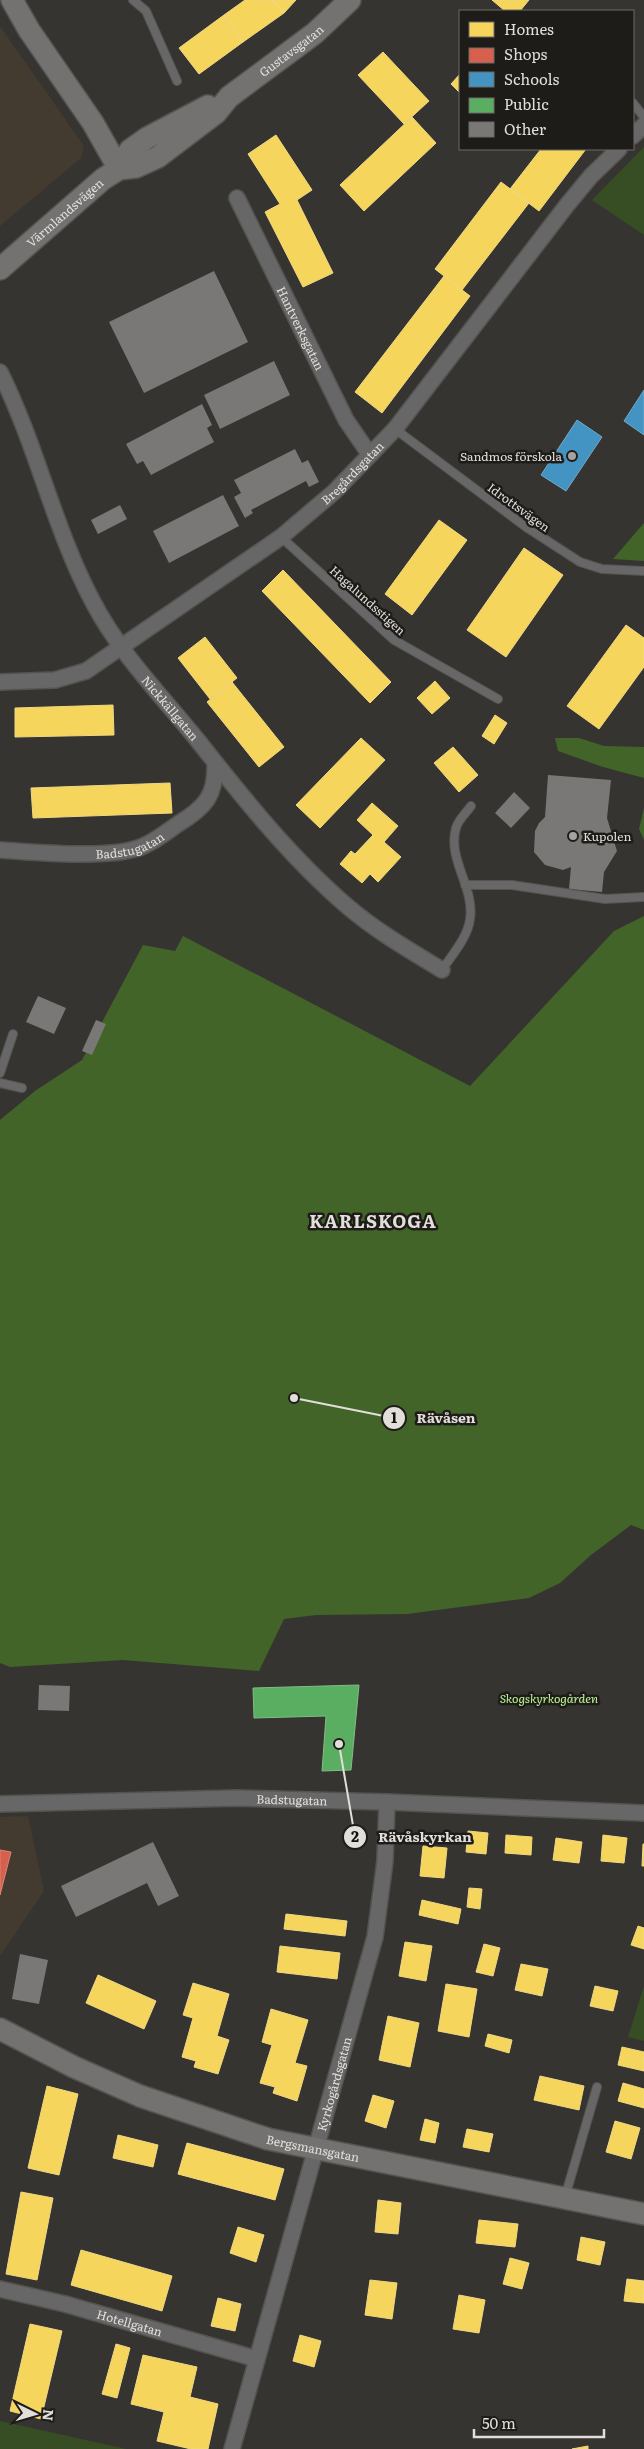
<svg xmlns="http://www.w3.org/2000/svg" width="644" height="2449" viewBox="0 0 644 2449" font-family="Literata,serif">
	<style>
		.built { fill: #433a30 }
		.green { fill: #374e25 }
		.forest { fill: #436428 }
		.homes { fill: #f6d55c; stroke: #f0d882 }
		.shops { fill: #d6604d; stroke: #da8677 }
		.schools { fill: #4393c3; stroke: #73aaca }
		.public { fill: #5aae61; stroke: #83bc85 }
		.building { fill: #7a7777 }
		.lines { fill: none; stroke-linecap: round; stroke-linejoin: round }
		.lane-casing { stroke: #545350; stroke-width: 10 }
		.street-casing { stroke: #545350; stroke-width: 18 }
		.secondary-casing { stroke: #545350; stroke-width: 24 }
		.lane { stroke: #686767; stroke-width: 8 }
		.street { stroke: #686767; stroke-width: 15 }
		.secondary { stroke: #747271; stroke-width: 21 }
		.poi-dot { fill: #a6a29f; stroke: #1e1c19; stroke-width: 2 }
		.labels { text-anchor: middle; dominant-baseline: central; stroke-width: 5; stroke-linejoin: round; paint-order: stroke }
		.street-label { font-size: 12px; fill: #e2deda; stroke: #1e1c19 }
		.poi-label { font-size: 12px; fill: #e2deda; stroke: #1e1c19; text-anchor: end }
		.park-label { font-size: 12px; font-style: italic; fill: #bcf696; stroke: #1e1c19 }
		.district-label { font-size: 18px; font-weight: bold; letter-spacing: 1px; fill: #e2deda; stroke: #1e1c19 }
		.leader { fill: none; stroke: #e2deda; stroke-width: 2 }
		.callout-dot { fill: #e2deda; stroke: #1e1c19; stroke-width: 2 }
		.mark-label { font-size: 15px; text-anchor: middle; font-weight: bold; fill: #111 }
		.callout-label { font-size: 14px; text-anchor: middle; font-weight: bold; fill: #e2deda; stroke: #1e1c19; stroke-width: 5; stroke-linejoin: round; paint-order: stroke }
	</style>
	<rect width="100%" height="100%" fill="#363431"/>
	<!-- built -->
	<path class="built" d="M0,26L84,146L81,158L0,226Z
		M28,1816L44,1891L0,1956V1817Z"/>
	<!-- green -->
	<path class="green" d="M644,147V235L592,200Z
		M644,1986V2041L628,2037Z
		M0,2421L126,2449H0Z"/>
	<!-- forest -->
	<path class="forest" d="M644,523V561L613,559Z
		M555,738H579L604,746L644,747V778L603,767L558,751Z
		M644,808V840L639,829Z
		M644,916V1530L631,1525L591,1555L560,1583L529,1598L407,1614L316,1615L284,1619L259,1671L123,1660L10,1667L0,1663V1120L35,1091L82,1060L143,945L175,951L183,936L470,1086L614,931Z"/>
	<!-- homes -->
	<path class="homes" d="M245,0H272L284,13L243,42L224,15Z
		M272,0H296L284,13Z
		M492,0H529L520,11H505Z
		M224,15L243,42L199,74L179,48Z
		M383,52L429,101L404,124L358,75Z
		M460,74V93L451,84Z
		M412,117L436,143L364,211L340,185Z
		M276,135L312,190L297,200L333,273L303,287L265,212L280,204L248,154Z
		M541,149H586L539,211L510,189Z
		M501,182L529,203L462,290L435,269Z
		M444,276L470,296L382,413L355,392Z
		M439,520L467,540L412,615L385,594Z
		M524,548L563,575L506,657L467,630Z
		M283,570L391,682L370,703L262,591Z
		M626,625L644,638V667L599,729L567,706Z
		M205,637L237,678L210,699L178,658Z
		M435,681L450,698L432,714L417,698Z
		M232,682L284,747L259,767L207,702Z
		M113,705L114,735L15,737V708Z
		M495,715L507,723L494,744L482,736Z
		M361,738L385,760L320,828L296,805Z
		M453,747L478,775L459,792L434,763Z
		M170,783L172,813L33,818L31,788Z
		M372,803L398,826L384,842L401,857L378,882L370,874L362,883L340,864L351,851L355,854L373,835L357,820Z
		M468,1831L488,1833L486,1854L466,1852Z
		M506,1835L532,1837L531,1855L505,1853Z
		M603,1835L627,1838L624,1863L601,1861Z
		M556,1838L582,1842L579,1863L553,1860Z
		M643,1844H644V1866H642Z
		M423,1846L447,1848L444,1878L420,1876Z
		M469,1888L482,1889L480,1909L467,1907Z
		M422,1900L461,1909L458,1924L419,1915Z
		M286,1914L347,1921L345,1936L284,1929Z
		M638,1926L644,1928V1949L631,1945Z
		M405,1942L432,1946L426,1981L399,1976Z
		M484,1944L500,1948L493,1976L476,1972Z
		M280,1946L340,1953L337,1979L277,1972Z
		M521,1964L548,1969L542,1996L515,1990Z
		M98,1975L156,2001L144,2029L86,2003Z
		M193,1983L229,1994L217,2036L229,2040L218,2074L194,2067L196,2061L182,2057L193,2018L183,2015Z
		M446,1984L477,1989L469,2037L438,2031Z
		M595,1986L618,1991L613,2011L590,2006Z
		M271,2009L308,2020L295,2063L307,2066L297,2101L273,2093L275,2087L260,2083L272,2045L262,2042Z
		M388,2016L419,2023L410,2067L379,2060Z
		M488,2034L512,2040L509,2053L485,2046Z
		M622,2047L644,2052V2071L618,2065Z
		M540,2076L584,2086L579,2110L534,2100Z
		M623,2083L644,2089V2108L618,2101Z
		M47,2086L78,2094L59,2175L28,2168Z
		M373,2095L394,2101L386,2128L365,2121Z
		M425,2119L439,2123L435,2143L420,2140Z
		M615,2121L640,2128L631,2159L606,2152Z
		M467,2129L493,2134L489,2152L463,2147Z
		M118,2135L158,2145L153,2167L113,2158Z
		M187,2143L284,2169L275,2200L178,2174Z
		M21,2192L53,2198L37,2280L6,2274Z
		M378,2200L401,2203L398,2234L375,2232Z
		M479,2220L518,2224L515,2247L476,2243Z
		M238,2227L264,2235L256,2262L230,2253Z
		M581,2237L605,2242L600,2265L577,2260Z
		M81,2250L172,2276L162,2311L71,2285Z
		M510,2258L529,2263L522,2289L503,2284Z
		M627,2279L644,2281V2303L624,2301Z
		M370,2280L397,2283L392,2319L365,2315Z
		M459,2295L485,2300L479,2333L453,2329Z
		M218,2298L241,2304L235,2331L211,2326Z
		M30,2324L62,2331L41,2419L10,2411Z
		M300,2335L321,2341L314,2367L293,2361Z
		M116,2344L130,2348L117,2398L102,2394Z
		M143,2355L197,2367L190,2397L218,2404L208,2449H191L157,2441L164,2412L131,2404Z
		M588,2446V2449H572Z"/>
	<!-- shops -->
	<path class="shops" d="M0,1850L11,1852L0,1895Z"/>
	<!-- schools -->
	<path class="schools" d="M644,390V435L624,421Z
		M577,420L602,437L566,491L541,475Z"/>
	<!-- public -->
	<path class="public" d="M359,1685L351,1770L322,1771L326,1716L254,1718L253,1688Z"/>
	<!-- building -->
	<path class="building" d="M214,271L248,342L144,393L109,322Z
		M274,361L290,395L220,429L204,395Z
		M202,404L212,425L207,428L214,442L151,475L143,461L137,464L126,444Z
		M295,449L302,463L308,460L319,482L309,487L306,481L251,510L253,513L245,518L234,497L241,493L234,480Z
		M223,495L239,526L169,563L153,531Z
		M120,505L127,519L98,534L91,520Z
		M548,775L611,780L607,818L617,851L604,872L602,892L569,889L571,867L563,870L545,865L534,852L535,831L539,823L545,817Z
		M514,792L530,808L511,828L495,813Z
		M38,996L66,1008L54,1034L26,1022Z
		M96,1020L106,1024L92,1055L82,1051Z
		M39,1685L70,1686L69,1711L38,1710Z
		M153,1842L179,1896L158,1906L147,1883L76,1917L61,1886Z
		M20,1954L48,1960L39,2004L12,1999Z"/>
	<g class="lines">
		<defs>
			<path id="lane" d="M133,0L146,11L177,81
				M633,103L644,117
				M395,429L526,527L580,562L602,569L644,571
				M281,537L394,640L498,699
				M465,885H512L605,899L644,897
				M442,970C452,955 468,937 470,919C475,888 447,859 456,828C458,820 466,813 471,806
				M0,1073L13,1034
				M0,1083L22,1088
				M565,2197L597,2087"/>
			<g id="street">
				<path d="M633,136L644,125"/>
				<path id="s1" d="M237,198L346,420L370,455"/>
				<path id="s2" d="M0,372C37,446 54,529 93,602C120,654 162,696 199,742C244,799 291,858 347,906C376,931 409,950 442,970"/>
				<path id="s3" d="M0,682L55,680L86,671L281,537L334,492L395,429L567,205L591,176L619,149"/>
				<path id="s4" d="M0,850C36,852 105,859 138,848C152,844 166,832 178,824C206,807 216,795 215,763"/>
				<path id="s5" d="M0,1804L237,1798L387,1802L644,1813"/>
				<path id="s6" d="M0,2289L65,2304L257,2359"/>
				<path id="s7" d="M232,2449L375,1937L385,1861L387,1802"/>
			</g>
			<g id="secondary">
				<path d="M12,0L29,30L93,123L119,169"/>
				<path d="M119,169L130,150L147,138L208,106"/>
				<path id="s8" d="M0,269L103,179L119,169L136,167L158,157L216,113L229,97L315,33L350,0"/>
				<path id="s9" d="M0,2029L74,2067L140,2096L268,2139L644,2214"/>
			</g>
		</defs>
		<!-- lane casing -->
		<use href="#lane" class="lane-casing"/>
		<!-- street casing -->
		<use href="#street" class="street-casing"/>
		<!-- secondary casing -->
		<use href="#secondary" class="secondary-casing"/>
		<!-- lane -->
		<use href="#lane" class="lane"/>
		<!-- street -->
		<use href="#street" class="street"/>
		<!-- secondary -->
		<use href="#secondary" class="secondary"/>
	</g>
	<!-- markers -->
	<g class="poi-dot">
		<circle cx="572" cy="456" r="5"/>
		<circle cx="573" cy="836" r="5"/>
	</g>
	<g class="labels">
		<!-- street labels -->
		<g class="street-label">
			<text stroke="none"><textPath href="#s8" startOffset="368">Gustavsgatan</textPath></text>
			<text stroke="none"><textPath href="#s8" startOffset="86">Värmlandsvägen</textPath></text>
			<text stroke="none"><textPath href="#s1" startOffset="145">Hantverksgatan</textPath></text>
			<text stroke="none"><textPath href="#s3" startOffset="420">Bregårdsgatan</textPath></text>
			<text transform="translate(519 507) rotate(36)">Idrottsvägen</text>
			<text transform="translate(368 600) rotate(42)">Hagalundsstigen</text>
			<text stroke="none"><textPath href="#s2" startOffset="380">Nickkällgatan</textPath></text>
			<text stroke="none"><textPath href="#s4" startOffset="131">Badstugatan</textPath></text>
			<text stroke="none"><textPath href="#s5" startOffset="292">Badstugatan</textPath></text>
			<text stroke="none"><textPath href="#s7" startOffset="379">Kyrkogårdsgatan</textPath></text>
			<text stroke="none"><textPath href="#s9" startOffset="336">Bergsmansgatan</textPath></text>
			<text stroke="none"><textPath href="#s6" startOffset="134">Hotellgatan</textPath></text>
		</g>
		<!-- poi labels -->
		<g class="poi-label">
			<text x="562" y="456">Sandmos förskola</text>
			<text x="583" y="836" text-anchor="start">Kupolen</text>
		</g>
		<!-- park labels -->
		<g class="park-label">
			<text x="549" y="1698">Skogskyrkogården</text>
		</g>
		<!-- district labels -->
		<g class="district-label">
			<text x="373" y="1220">KARLSKOGA</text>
		</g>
	</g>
	<!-- callouts -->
	<path class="leader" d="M294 1398L394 1418M339 1744L355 1837"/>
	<g class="callout-dot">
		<circle cx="294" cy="1398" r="5"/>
		<circle cx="339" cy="1744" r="5"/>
		<circle cx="394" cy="1418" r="12"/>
		<circle cx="355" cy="1837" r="12"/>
	</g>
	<g class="mark-label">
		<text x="394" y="1423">1</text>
		<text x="355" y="1842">2</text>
	</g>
	<g class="callout-label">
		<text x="446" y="1423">Rävåsen</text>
		<text x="425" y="1842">Rävåskyrkan</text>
	</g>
	<!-- legend -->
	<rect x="459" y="10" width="175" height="140" fill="#1e1c19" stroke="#6c6a66"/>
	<rect x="469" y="22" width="25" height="15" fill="#f6d55c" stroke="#6c6a66"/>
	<text x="504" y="35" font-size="15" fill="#e2deda">Homes</text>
	<rect x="469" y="48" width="25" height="15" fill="#d6604d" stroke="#6c6a66"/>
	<text x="504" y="60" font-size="15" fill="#e2deda">Shops</text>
	<rect x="469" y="72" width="25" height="15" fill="#4393c3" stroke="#6c6a66"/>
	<text x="504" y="85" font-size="15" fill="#e2deda">Schools</text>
	<rect x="469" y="98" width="25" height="15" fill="#5aae61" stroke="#6c6a66"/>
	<text x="504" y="110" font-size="15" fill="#e2deda">Public</text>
	<rect x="469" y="122" width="25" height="15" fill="#7a7777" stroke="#6c6a66"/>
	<text x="504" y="135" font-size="15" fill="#e2deda">Other</text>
	<!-- north arrow -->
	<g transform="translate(35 2414) rotate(95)" stroke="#1e1c19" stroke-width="4" paint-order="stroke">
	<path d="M0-4L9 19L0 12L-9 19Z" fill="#e2deda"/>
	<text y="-8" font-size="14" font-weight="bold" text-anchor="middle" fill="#e2deda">N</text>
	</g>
	<!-- scale -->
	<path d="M474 2429v8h130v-8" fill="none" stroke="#e2deda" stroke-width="2.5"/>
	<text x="482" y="2429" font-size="15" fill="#e2deda" stroke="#1e1c19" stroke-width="4" paint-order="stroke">50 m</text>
</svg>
